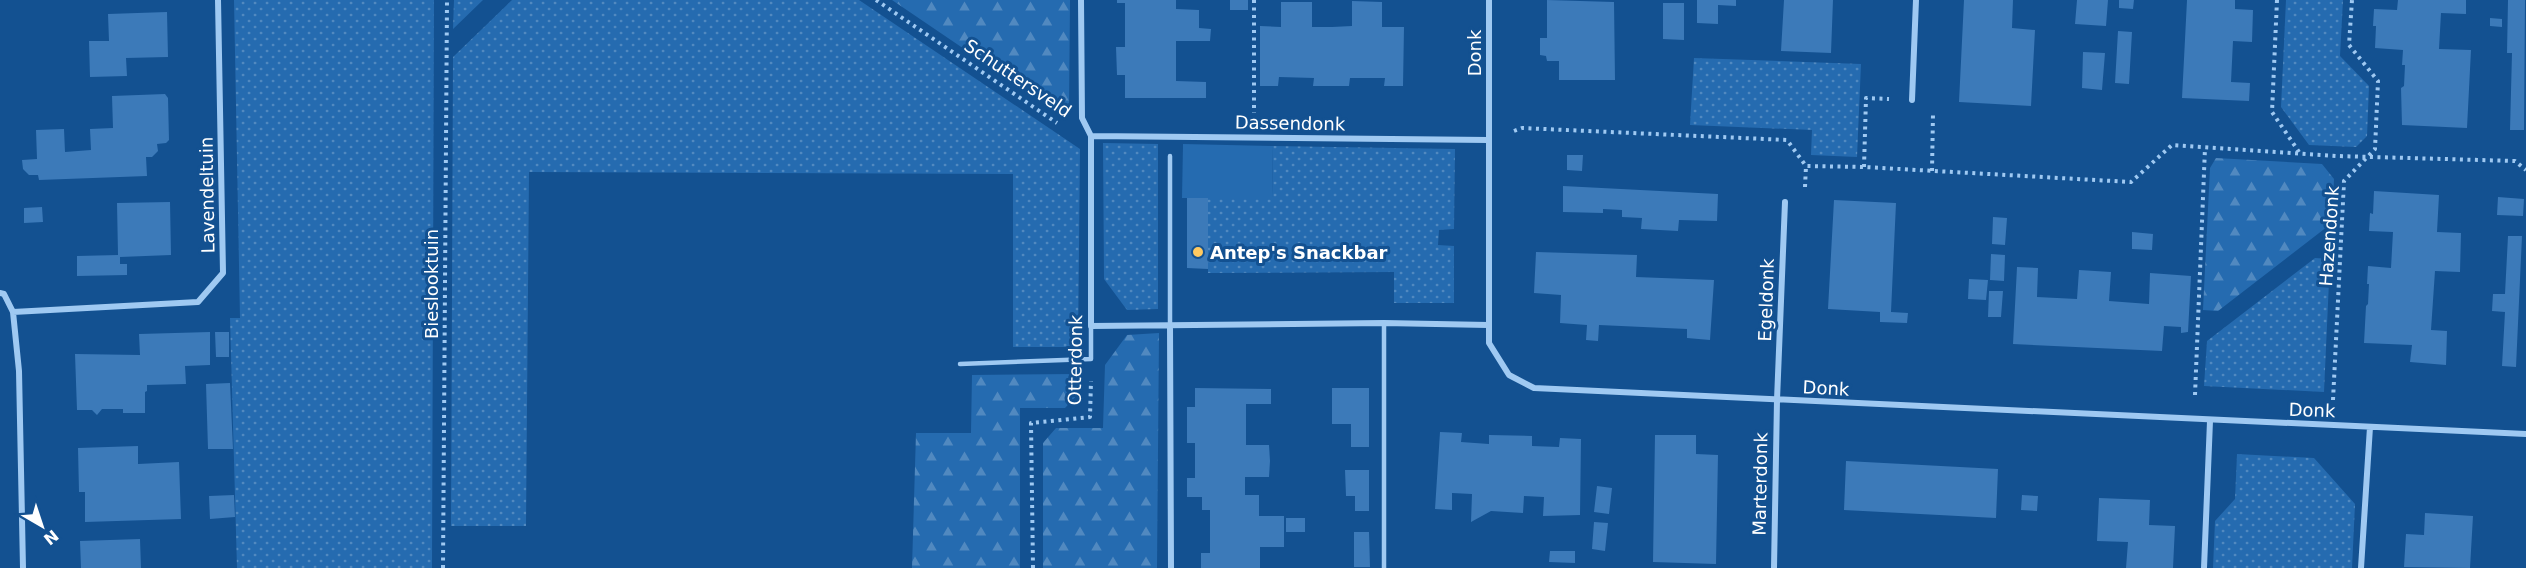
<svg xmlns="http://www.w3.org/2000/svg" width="2526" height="568" viewBox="0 0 2526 568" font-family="'DejaVu Sans',sans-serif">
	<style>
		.grass { fill: url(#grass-dots) }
		.forest { fill: url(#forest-firs) }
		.pitch { fill: #256bb0 }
		.building { fill: #3c7ab9 }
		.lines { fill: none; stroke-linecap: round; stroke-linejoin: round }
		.path { stroke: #9fc9f2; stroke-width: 4; stroke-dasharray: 3 4.5; stroke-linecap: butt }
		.lane { stroke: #9fc9f2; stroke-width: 4.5 }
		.street { stroke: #9fc9f2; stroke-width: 6 }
		.poi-dot { fill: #ffc960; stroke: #135191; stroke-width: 2 }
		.labels { text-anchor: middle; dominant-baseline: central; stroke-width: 6; stroke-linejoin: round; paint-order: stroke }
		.street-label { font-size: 18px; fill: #fff; stroke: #135191 }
		.poi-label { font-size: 18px; font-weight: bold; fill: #fff; stroke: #135191; text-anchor: start }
	</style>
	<defs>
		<pattern id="grass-dots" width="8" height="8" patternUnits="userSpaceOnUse" patternTransform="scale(1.5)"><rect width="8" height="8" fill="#256bb0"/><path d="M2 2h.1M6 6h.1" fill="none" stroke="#5189c0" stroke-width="1.8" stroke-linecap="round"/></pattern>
		<pattern id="forest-firs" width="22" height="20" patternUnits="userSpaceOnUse" patternTransform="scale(1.5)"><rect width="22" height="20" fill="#256bb0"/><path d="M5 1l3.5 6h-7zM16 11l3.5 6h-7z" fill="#5189c0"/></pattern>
	</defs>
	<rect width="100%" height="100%" fill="#135191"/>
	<!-- grass -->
	<path class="grass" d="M234,0H434L432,568H237L230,318H240Z
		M454,0H483L453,29Z
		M512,0H859L1080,149L1078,347H1013V174L529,172L526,526H451L453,57Z
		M2286,0H2343L2340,56L2369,86L2367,136L2356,147L2309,145L2281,107Z
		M1694,58L1861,64L1857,157L1811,155L1812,130L1690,125Z
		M1103,143L1158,144V309L1127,310L1104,279Z
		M1273,146L1455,149L1454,229L1439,230L1438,245L1454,246V303H1394V272L1208,273V198H1272Z
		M2315,258L2330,259L2324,392L2204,386L2207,341Z
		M2237,454L2314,458L2355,504L2352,568H2213L2215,521L2235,499Z"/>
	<!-- forest -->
	<path class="forest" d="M892,0H1070L1069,111L1063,116Z
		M2216,158L2322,164L2334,179L2332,223L2218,311L2203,310L2210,168Z
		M1159,333L1157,568H1043V443L1056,428H1103L1105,365L1127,335Z
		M1079,374V393L1065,408H1020V568H912L916,433H971L972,375Z"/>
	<!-- pitch -->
	<path class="pitch" d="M1183,144L1273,146L1272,198H1182Z"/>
	<!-- building -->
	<path class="building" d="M1117,0H1176V9L1199,10V28L1211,29L1210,41H1176V81L1206,82V98H1125V75H1117L1116,47H1125V3H1117Z
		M1230,0H1248V10H1230Z
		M1547,0L1614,2L1615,80H1559V61H1547L1546,56L1540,55V38H1547Z
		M1697,0H1736V6L1718,5V24L1697,23Z
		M1784,0H1833L1831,53L1781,51Z
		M1964,0H2013L2012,28L2035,30L2031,106L1959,102Z
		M2077,0H2108L2106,26L2075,24Z
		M2119,0H2134L2133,9L2119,8Z
		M2187,0H2235V9L2253,10L2252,42L2233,41L2231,82L2250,83L2249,101L2182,98Z
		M2398,0H2466V14L2441,13L2439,49L2471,50L2467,128L2402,125L2401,88L2404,86L2405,65H2402L2403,50L2375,48L2376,26H2373L2374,9L2397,10Z
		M2508,0H2525L2524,130H2510L2512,53H2507Z
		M1352,1L1382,2V27H1404L1403,86H1384L1385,78H1350L1349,86H1313L1314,78L1279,77L1278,86H1260V26L1281,27V2H1312V27H1332L1352,26Z
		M1663,3H1684V40L1663,39Z
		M167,12L168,57L126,58L127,76L90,77L89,41H109L108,14Z
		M2490,18L2502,19V27L2490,26Z
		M2118,31L2132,32L2129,84L2115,83Z
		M2083,52L2105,53L2102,90L2082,88Z
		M165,94L168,98L169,140L166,143L157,144L158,151L152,157H146L147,176L39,180L38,175H29L23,169L22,160L37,159L36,130L64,129L65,152L91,150L90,129L113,128L112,96Z
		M1567,155H1583L1582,171L1567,170Z
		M1563,186L1718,194L1717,221L1679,220L1678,231L1641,229L1642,218L1622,217V210L1603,209V213L1563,212Z
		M2374,191L2439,195L2437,232L2461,233L2460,272L2435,271L2431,330L2447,331L2446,365L2410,362L2412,345L2364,343L2366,306L2368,304L2369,284H2367L2368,266L2391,268L2393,232L2369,231L2370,213L2373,214Z
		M2498,197L2524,199L2523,216L2497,215Z
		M1187,198H1208V269L1187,268Z
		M1834,200L1896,203L1891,312L1908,313L1907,323L1880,322V312L1828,309Z
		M170,202L171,255L120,257V264H127V275L77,276V256L118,255L117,203Z
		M42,207L43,222L24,223V208Z
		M1993,217L2007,218L2005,245L1992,244Z
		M2132,232L2153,234L2152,250L2132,249Z
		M2508,236H2522L2516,367L2502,366L2505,312L2492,311L2493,294H2505Z
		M1536,252L1637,255L1636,277L1714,280L1710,340L1687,338V329L1599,325L1598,341L1586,340L1587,325L1560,323L1561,295L1534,293Z
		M1991,254L2005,255L2004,281L1990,280Z
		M2017,267L2038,268L2037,297L2077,299L2079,270L2111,272L2109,301L2149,304L2150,273L2191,276L2188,332L2181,333V327L2164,326L2162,351L2013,344Z
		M1969,279L1988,280L1986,300L1968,299Z
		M1989,291H2003L2001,317H1988Z
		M210,332V365L185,366L186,384L147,385V391L145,392V413H123V409H102L97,415L92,410H77L75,354L140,355L139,334Z
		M215,332H229V357H216Z
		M230,383L233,449H208L206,384Z
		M1195,388L1271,389V404H1246V445H1269L1270,461L1269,477H1245V495H1259V516H1284V547H1260V568H1201V553H1210V510H1202V497H1187V478H1195V443H1187V407H1195Z
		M1332,388H1369V447H1351V424H1332Z
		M1440,432L1462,433L1461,442L1489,444V435L1532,436V446L1559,447L1560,438L1581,439L1580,515L1543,516L1544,497L1524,496L1523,513L1491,511L1471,522L1472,494L1452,493V510L1435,509Z
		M1655,435H1696V454L1718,455L1716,564L1653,562Z
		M138,446V464L179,462L181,519L85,522V492H79L78,448Z
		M1846,461L1998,469L1996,518L1844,510Z
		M1345,470H1369V511H1355V496H1346Z
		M1597,486L1612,488L1609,514L1594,512Z
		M234,495L235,517L210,519L209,496Z
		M2022,495L2038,496L2037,511L2021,510Z
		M2099,498L2150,500L2149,525L2175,526L2173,568H2126L2128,542L2097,541Z
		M2425,513L2473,516L2470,568L2404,567L2406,534L2424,535Z
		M1286,518H1305V532H1286Z
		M1594,522L1608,523L1605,551L1592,549Z
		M1354,532H1369L1370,567H1354Z
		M140,539L141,568H81L80,541Z
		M1550,551H1575V563L1549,562Z"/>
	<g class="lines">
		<!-- path -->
		<path class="path" d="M876,0L1057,123
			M1254,0V113
			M2277,0L2272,112L2299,152
			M1514,131L1522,128L1787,140L1806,166L1864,167L2131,182L2172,145L2337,156L2515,161L2526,170
			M1864,167L1866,98L1889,99
			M1932,171L1933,114
			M1805,187L1806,166
			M2195,395L2205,148
			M2333,400L2344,181L2375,149L2378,81L2349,45L2352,0
			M443,568L447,0
			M1033,568L1031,423L1090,417L1091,381"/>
		<!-- lane -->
		<path class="lane" d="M1170,156V325
			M1384,323V568
			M960,364L1091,359V326"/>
		<!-- street -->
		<path class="street" d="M1081,0L1082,118L1091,136
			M1489,0V343L1509,375L1534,388L2526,434
			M1912,100L1916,0
			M1091,136V326L1384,323L1488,325
			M1091,136L1488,140
			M0,293L4,294L13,312L19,371L23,568
			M13,312L198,302L223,273L218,0
			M1170,325L1171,568
			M1774,568L1777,400L1785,202
			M2204,568L2210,421
			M2361,568L2370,427"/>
	</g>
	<!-- markers -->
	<circle class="poi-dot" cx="1198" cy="252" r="6"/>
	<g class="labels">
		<!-- street labels -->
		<g class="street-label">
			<text transform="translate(1474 53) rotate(-90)">Donk</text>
			<text transform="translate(1018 78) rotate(34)">Schuttersveld</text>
			<text transform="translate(1290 123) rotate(1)">Dassendonk</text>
			<text transform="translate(207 195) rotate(-91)">Lavendeltuin</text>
			<text transform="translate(2329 236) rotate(-86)">Hazendonk</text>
			<text transform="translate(431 284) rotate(-90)">Bieslooktuin</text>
			<text transform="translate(1766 300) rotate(-88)">Egeldonk</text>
			<text transform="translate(1075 360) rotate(-89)">Otterdonk</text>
			<text transform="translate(1826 388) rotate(3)">Donk</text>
			<text transform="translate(2312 410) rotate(2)">Donk</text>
			<text transform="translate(1760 484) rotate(-89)">Marterdonk</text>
		</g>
		<!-- poi labels -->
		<g class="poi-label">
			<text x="1210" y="252">Antep's Snackbar</text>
		</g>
	</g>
	<!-- north arrow -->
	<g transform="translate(42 526) rotate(141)" stroke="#135191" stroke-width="4.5" paint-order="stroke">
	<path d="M0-4.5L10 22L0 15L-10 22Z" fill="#ffffff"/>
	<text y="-9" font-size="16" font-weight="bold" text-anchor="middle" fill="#ffffff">N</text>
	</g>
</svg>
